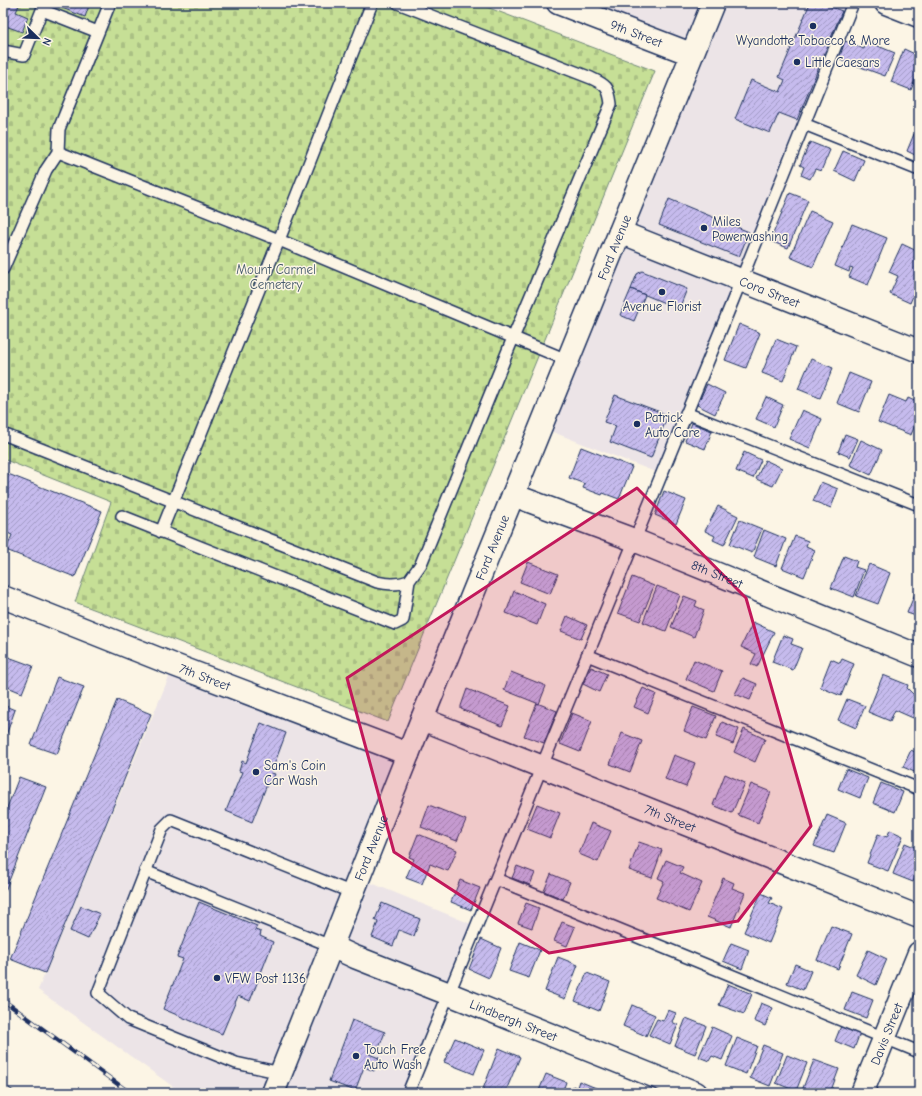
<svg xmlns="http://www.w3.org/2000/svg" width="922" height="1096" viewBox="0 0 922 1096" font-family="'Comic Neue',sans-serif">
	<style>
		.built { fill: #ece4e7 }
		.cemetery { fill: url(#cemetery-stones); stroke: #70877a }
		.building { fill: url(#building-hatch); stroke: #1b2f5e }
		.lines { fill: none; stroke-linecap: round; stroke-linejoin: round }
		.lane-casing { stroke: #1b2f5e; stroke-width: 14 }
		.street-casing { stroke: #1b2f5e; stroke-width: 25 }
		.secondary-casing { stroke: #1b2f5e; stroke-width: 25 }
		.lane { stroke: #fcf5e5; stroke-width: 11 }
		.street { stroke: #fcf5e5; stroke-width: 22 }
		.secondary { stroke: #fcf5e5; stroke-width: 22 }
		.rail-casing { stroke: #1b2f5e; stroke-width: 4.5 }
		.rail { stroke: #fcf5e5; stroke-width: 3; stroke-dasharray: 9; stroke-linecap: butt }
		.marked { fill: #c2185b; fill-opacity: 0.2; stroke: #c2185b; stroke-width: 3; stroke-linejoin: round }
		.poi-dot { fill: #1b2f5e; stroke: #fcf5e5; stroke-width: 1.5 }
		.labels { text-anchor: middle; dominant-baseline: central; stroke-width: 3; stroke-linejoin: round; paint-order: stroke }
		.street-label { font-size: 13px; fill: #1b2f5e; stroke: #fcf5e5 }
		.poi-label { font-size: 13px; fill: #1b2f5e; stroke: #fcf5e5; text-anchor: start }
		.park-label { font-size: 13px; fill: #465b6c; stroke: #fcf5e5 }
	</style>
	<defs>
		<pattern id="cemetery-stones" width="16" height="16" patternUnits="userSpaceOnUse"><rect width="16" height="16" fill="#c6df96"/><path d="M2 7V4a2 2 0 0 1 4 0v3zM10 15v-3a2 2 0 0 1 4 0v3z" fill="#aac084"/></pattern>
		<pattern id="building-hatch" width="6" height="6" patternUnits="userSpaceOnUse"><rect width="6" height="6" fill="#c6bbed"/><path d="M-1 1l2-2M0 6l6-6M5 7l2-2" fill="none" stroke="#a098c3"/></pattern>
	</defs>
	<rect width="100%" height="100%" fill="#fcf5e5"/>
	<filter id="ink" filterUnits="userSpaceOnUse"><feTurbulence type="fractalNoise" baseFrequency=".025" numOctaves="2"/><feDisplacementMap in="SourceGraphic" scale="8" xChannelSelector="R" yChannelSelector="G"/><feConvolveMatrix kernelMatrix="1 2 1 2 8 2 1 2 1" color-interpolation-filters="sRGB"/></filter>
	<g filter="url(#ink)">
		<!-- built -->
		<path class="built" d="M579,3H852L658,473L540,427L691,55Z
			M174,665L408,754L359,878L476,926L410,1093H182L38,990Z"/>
		<!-- cemetery -->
		<path class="cemetery" d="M3,3H476L655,71L388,722L75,602L111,502L3,459Z"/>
		<!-- building -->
		<path class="building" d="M3,3H20L16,12L28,17L22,32L3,25Z
			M64,3H90L85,17L62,8Z
			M810,3H821L842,11L797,120L779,113L770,133L735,119L751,80L780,92L785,80L779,77Z
			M845,41L864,49L866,41L895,53L885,76L839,59Z
			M904,49L919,56V70L911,90L891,82Z
			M914,134L919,136V157L907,151Z
			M810,142L830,150L821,171L815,169L810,179L801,175L804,167L800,165Z
			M843,151L864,160L855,181L834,171Z
			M790,193L808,200L788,248L770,241Z
			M669,199L749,232L739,257L659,225Z
			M810,211L833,221L813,267L790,257Z
			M852,224L887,238L868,285L849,277L853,268L850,267L849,272L835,266Z
			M902,244L919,252V282L910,303L890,294L898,276L889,272Z
			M642,271L687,289L679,309L631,289L637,274Z
			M631,289L645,295L634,321L620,315Z
			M739,324L760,333L746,368L725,360Z
			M776,339L796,347L783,381L762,373Z
			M811,359L833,368L820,398L798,389Z
			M849,373L871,382L859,412L837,403Z
			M707,384L725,393L715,414L697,405Z
			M615,395L668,415L651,458L610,442L616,426L604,422Z
			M889,395L906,402L908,398L919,403V415L911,435L878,422Z
			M766,397L783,405L774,427L756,419Z
			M802,410L822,419L810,448L789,439Z
			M692,423L712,431L705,449L685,441Z
			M845,434L858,439L850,457L838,452Z
			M861,440L882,450L871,475L850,465Z
			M581,447L632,467L619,499L603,493L602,495L583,488L585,484L569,478Z
			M744,452L761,460L753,478L736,471Z
			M765,460L782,468L773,486L756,479Z
			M3,472L102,511L75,577L6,550L12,535L3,531Z
			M821,482L838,489L831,508L813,501Z
			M664,491L686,500L676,524L655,515Z
			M718,506L738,516L724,545L713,540L715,536L705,531Z
			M740,520L762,529L752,553L730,544Z
			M764,530L786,539L776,566L754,557Z
			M795,536L808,541L806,546L815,550L804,577L782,568Z
			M844,556L857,561L855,567L864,570L854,597L831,588Z
			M528,562L558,574L550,594L520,582Z
			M869,564L890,573L878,604L856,596Z
			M632,577L654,586L640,621L618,613Z
			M657,586L680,595L666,631L643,622Z
			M514,591L545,604L537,625L506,613Z
			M916,591L919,592V617L907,613Z
			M684,596L697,601L695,606L704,610L694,637L671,627Z
			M567,616L587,625L581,639L561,631Z
			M753,622L774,632L757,667L751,664L756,654L741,647Z
			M783,635L793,639L791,644L802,648L793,670L772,662Z
			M3,655L33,666L22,693L3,685Z
			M831,659L840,663L842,659L854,664L841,696L820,687Z
			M694,660L722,671L714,691L686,679Z
			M591,667L607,674L599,692L583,684Z
			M511,672L546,686L539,704L504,690Z
			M883,675L908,685L907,688L919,700V706L913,718L895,710L890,721L868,712Z
			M57,677L84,687L57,754L31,745Z
			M743,678L757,684L750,700L735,694Z
			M643,688L656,694L648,713L634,707Z
			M467,689L510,706L502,726L461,709V706Z
			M847,699L865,706L856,728L838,720Z
			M117,700L151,714L45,973L10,959Z
			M537,703L557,711L544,743L524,736Z
			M3,705L15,710L4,741H3Z
			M693,707L716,716L706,740L684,731Z
			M572,713L592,721L580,752L560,744Z
			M722,722L739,729L733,744L716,737Z
			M261,723L286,733L271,773L275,774L271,783L268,782L252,822L226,811L242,772L239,771L242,761L246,763Z
			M744,729L765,739L755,762L734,752Z
			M622,733L642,741L630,772L610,764Z
			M911,750L919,754V774L903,767Z
			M674,755L695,763L686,787L665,779Z
			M846,769L868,778L860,798L838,789Z
			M725,774L745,783L732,813L713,805Z
			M19,777L46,787L3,896V818Z
			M881,783L903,792L895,812L873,803Z
			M751,784L771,792L758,823L738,815Z
			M537,804L560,813L550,838L527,829Z
			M429,805L466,820L457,841L421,827Z
			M827,815L846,823L834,853L814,846Z
			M591,823L611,831L598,862L579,854Z
			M890,830L903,836L888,871L867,863L878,834L887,837Z
			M418,834L457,850L448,871L430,864L422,884L406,878L414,859L409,857Z
			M639,842L662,850L652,878L629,870Z
			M905,843L919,849V868L913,882L893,874Z
			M666,860L683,867L680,873L702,883L689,912L656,898L664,881L658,878Z
			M517,866L535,873L530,885L512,878Z
			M551,874L570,882L563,899L544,891Z
			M723,878L734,883L732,888L745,893L731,927L707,917Z
			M460,880L480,888L471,910L451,902Z
			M761,893L772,898L769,903L783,909L769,943L744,932Z
			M199,902L257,926L255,930L261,932L260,936L273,942L250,1001L238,996L222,1034L163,1009L183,959L177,957Z
			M382,903L420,919L414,936L399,930L393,946L372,937L378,922L375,920Z
			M526,903L539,908L532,928L518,923Z
			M81,906L100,914L88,939L70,931Z
			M562,922L575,927L567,946L554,941Z
			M831,926L852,934L838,969L817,960Z
			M481,939L501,948L489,978L469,969Z
			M520,942L540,950L529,978L509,971Z
			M731,943L749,950L742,969L723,961Z
			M868,950L887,959L876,985L856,975Z
			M558,957L578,965L565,999L545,991Z
			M795,964L811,971L803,990L787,983Z
			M587,973L610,982L599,1011L575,1001Z
			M728,984L752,994L744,1014L719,1005Z
			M852,992L873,1000L866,1018L845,1010Z
			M761,1003L773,1008L765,1026L754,1021Z
			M632,1005L655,1015L646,1036L623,1026Z
			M668,1010L676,1013L672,1022L678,1025L670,1044L649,1035L657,1019L663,1021Z
			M686,1018L706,1026L695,1054L675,1046Z
			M352,1020L385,1032L379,1048L372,1045L369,1054L379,1058L374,1071L364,1067L355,1091L329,1081Z
			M841,1026L860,1033L854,1049L835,1041Z
			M712,1027L732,1036L722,1060L712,1056L709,1061L699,1057Z
			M455,1038L484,1050L474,1074L444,1062Z
			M737,1038L757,1046L746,1074L726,1066Z
			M763,1045L783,1053L770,1086L750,1078Z
			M499,1048L520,1057L505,1093H493L483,1089Z
			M787,1055L807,1063L796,1091L776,1083Z
			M814,1060L839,1069L830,1093H801Z
			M546,1074L566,1082L562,1093H538Z
			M579,1081L596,1088L594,1093L577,1087Z
			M573,1086L589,1093H570Z"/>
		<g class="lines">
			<defs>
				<path id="lane" d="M3,51L24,55L42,10L98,32
					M804,124L919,170
					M58,152L279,240L567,360
					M3,269L46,170L58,152L59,129L110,3
					M686,413L919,505
					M3,434L377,582C389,585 398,585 409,581
					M122,516L395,624L403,620L409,581L421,564L513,338L611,104C609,87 606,85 591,78L398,3
					M161,532L279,240L372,3
					M587,655L919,789
					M145,871L331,946
					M496,879L919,1052
					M281,1073L236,1063L128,1019L98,993L162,829L171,820L353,893
					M408,1093L733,300L853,3"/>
				<g id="street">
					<path id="s1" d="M558,3L691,54"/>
					<path d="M886,3L919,16"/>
					<path id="s2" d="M620,232L919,351"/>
					<path id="s3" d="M513,495L634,540L919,656"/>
					<path id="s4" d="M3,597L174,665L408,754"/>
					<path id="s5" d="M422,719L919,917"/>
					<path id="s6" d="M331,946L355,957L449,994L696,1093"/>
					<path id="s7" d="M862,1093L919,953"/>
				</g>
				<g id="secondary">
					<path id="s8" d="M273,1093L422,719L713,3"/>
				</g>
			</defs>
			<!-- lane casing -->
			<use href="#lane" class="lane-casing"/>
			<!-- street casing -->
			<use href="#street" class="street-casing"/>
			<!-- secondary casing -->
			<use href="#secondary" class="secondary-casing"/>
			<!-- lane -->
			<use href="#lane" class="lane"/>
			<!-- street -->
			<use href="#street" class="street"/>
			<!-- secondary -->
			<use href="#secondary" class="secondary"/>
			<defs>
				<path id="rail" d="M3,1000L130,1093
					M3,1086L13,1093"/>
			</defs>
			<!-- rail casing -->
			<use href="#rail" class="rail-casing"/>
			<!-- rail -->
			<use href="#rail" class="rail"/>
		</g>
	</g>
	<!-- marked area -->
	<path class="marked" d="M637,488L746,598L811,826L738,921L549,953L394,852L347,678Z"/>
	<!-- markers -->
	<g class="poi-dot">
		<circle cx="813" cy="26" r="4"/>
		<circle cx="797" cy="62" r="4"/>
		<circle cx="704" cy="228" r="4"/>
		<circle cx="662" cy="292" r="4"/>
		<circle cx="637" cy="424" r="4"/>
		<circle cx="256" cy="772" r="4"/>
		<circle cx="217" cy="978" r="4"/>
		<circle cx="356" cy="1056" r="4"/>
	</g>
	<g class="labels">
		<!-- street labels -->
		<g class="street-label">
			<text stroke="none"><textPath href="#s1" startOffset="84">9th Street</textPath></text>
			<text stroke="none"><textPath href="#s8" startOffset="912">Ford Avenue</textPath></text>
			<text stroke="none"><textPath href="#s2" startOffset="161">Cora Street</textPath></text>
			<text stroke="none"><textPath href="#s8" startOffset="588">Ford Avenue</textPath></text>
			<text stroke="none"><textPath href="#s3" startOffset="219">8th Street</textPath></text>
			<text stroke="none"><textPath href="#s4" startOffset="217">7th Street</textPath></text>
			<text stroke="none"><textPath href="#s5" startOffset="267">7th Street</textPath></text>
			<text stroke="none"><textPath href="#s8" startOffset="264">Ford Avenue</textPath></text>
			<text stroke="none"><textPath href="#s6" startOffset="197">Lindbergh Street</textPath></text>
			<text stroke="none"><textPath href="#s7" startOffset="64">Davis Street</textPath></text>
		</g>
		<!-- poi labels -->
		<g class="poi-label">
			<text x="813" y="40" text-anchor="middle">Wyandotte Tobacco &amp; More</text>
			<text x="805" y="62">Little Caesars</text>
			<text x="712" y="221">Miles<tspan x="712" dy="15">Powerwashing</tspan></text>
			<text x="662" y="306" text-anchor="middle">Avenue Florist</text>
			<text x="645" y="417">Patrick<tspan x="645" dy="15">Auto Care</tspan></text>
			<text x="264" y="765">Sam's Coin<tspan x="264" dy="15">Car Wash</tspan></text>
			<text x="225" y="978">VFW Post 1136</text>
			<text x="364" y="1049">Touch Free<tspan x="364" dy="15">Auto Wash</tspan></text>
		</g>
		<!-- park labels -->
		<g class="park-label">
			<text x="276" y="269">Mount Carmel<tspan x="276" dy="15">Cemetery</tspan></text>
		</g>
	</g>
	<!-- margin -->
	<rect width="922" height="1096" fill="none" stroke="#fcf5e5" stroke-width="16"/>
	<rect x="8" y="8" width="906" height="1080" fill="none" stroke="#1b2f5e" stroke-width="1.5" filter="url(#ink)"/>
	<!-- north arrow -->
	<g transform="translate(38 38) rotate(113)" stroke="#fcf5e5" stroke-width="3" paint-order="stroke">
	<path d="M0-3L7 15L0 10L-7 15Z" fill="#1b2f5e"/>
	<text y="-6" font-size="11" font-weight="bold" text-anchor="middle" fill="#1b2f5e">N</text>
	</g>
</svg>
